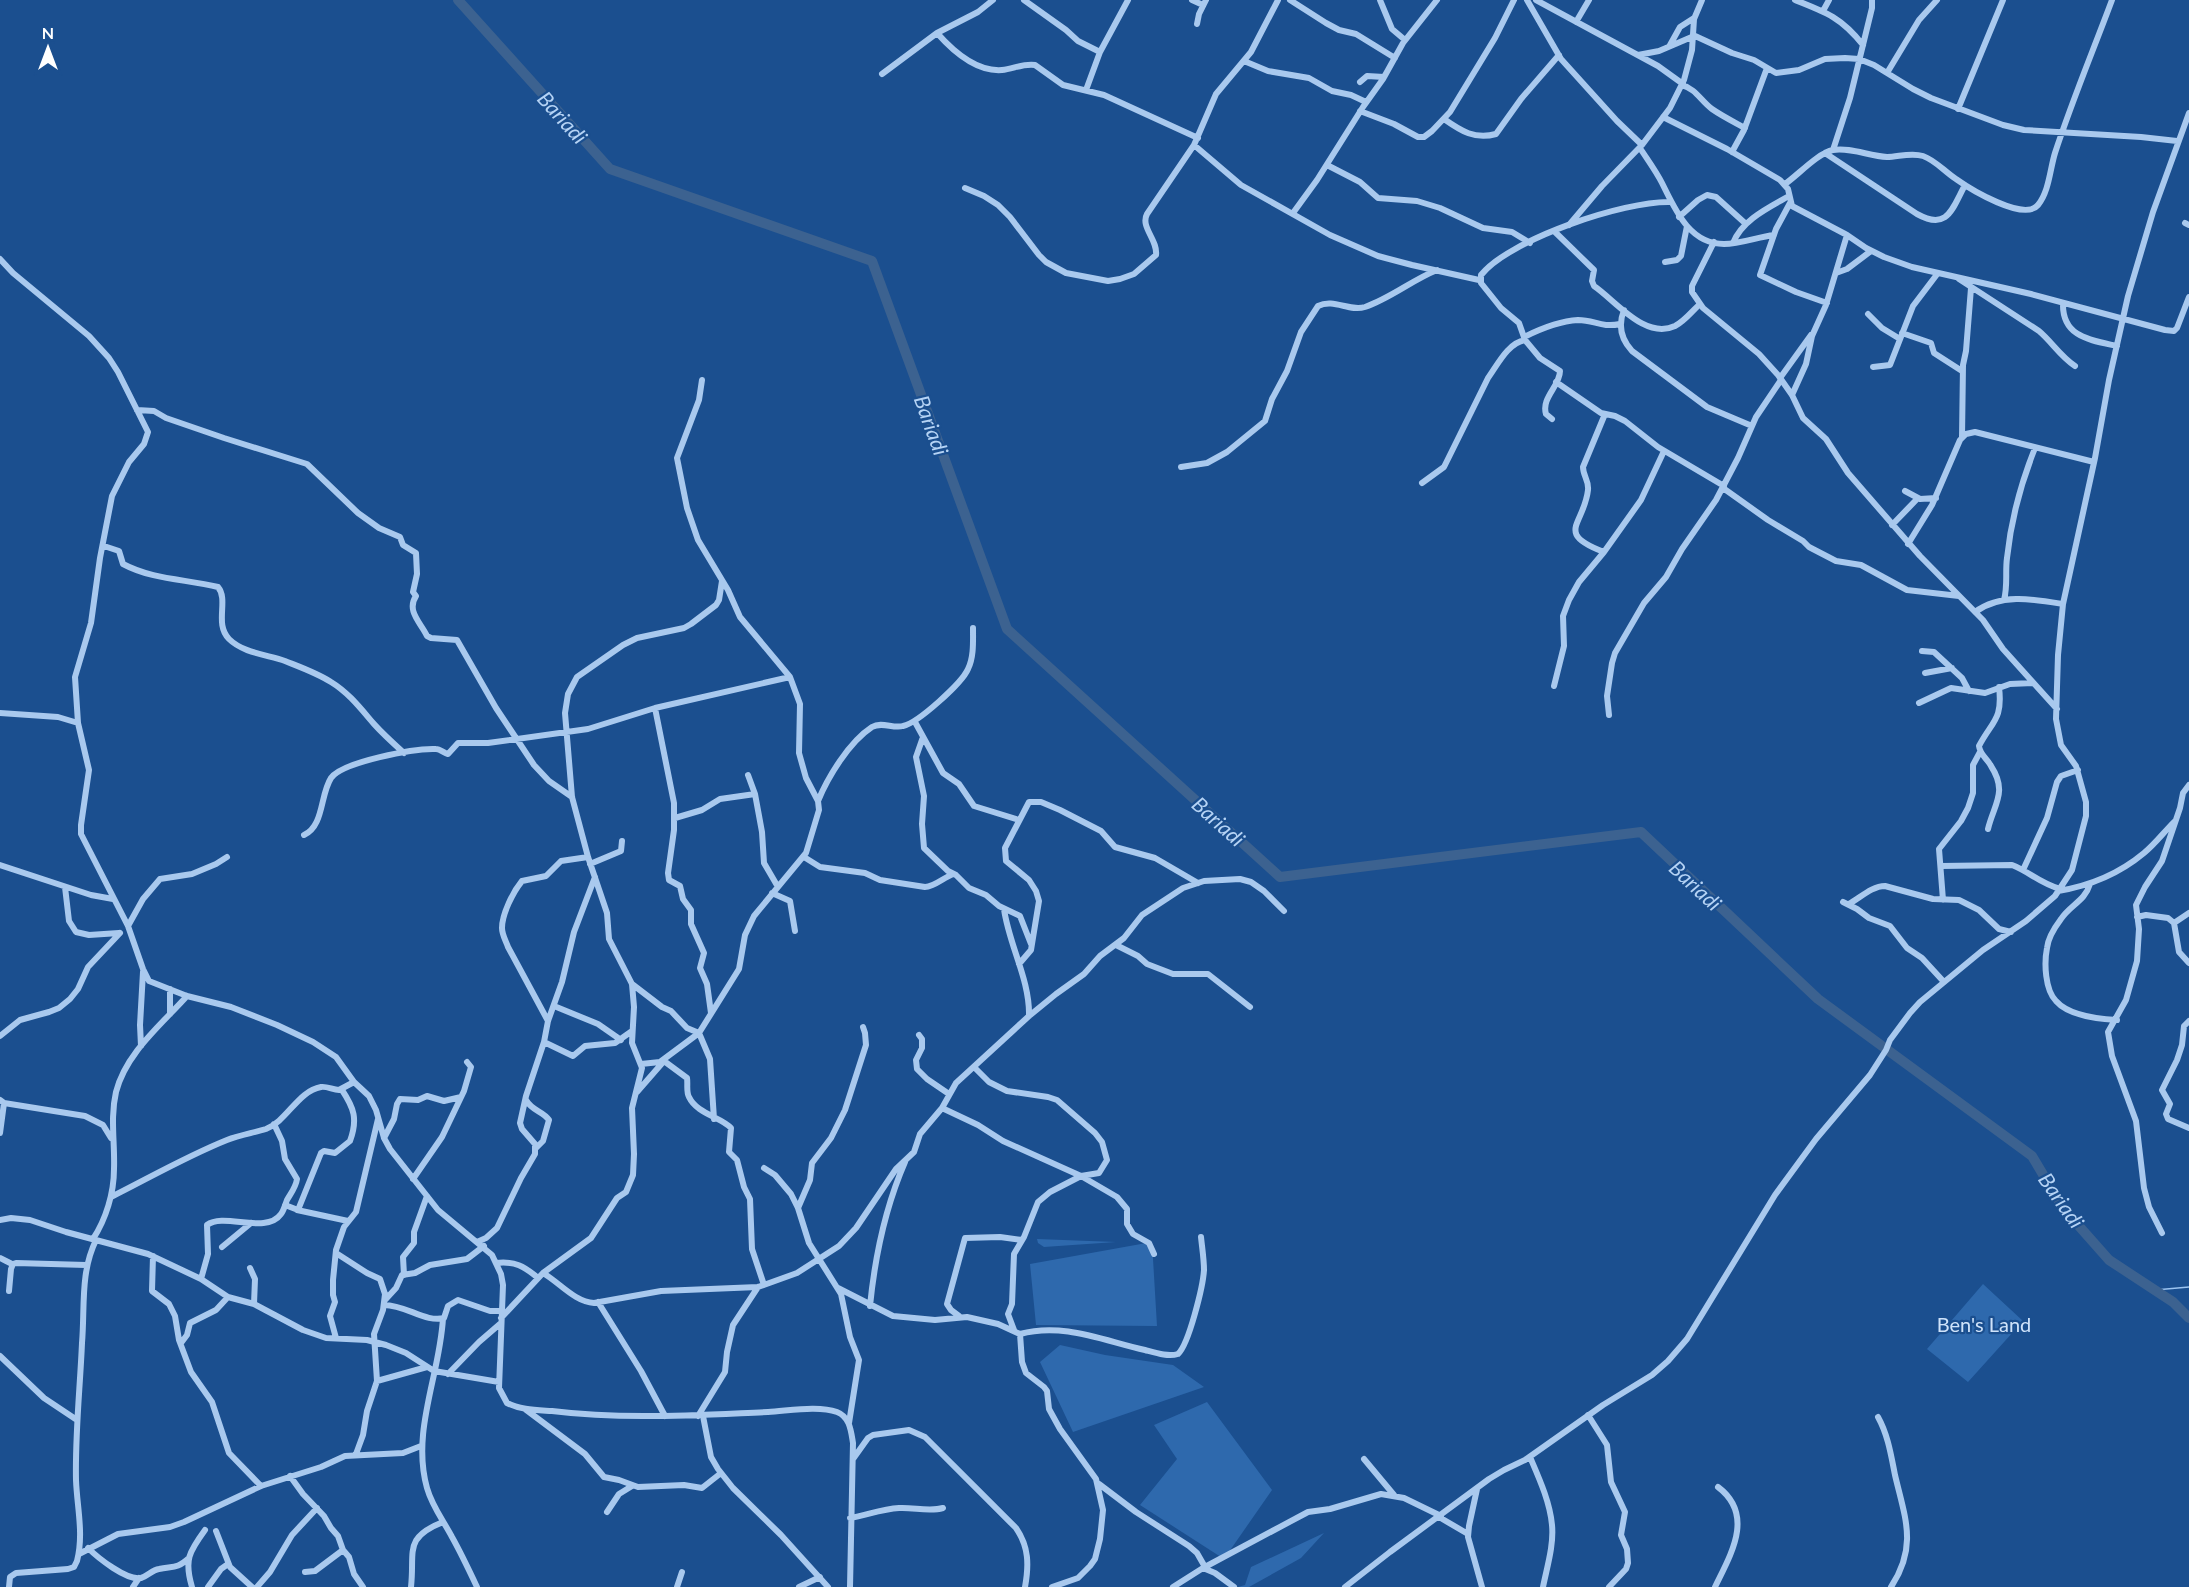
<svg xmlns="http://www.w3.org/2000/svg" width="2189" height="1587" viewBox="0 0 2189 1587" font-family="Lato,sans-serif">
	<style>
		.green { fill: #2e69ad }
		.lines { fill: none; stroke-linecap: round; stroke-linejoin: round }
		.stream { stroke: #9cc4f0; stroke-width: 1.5 }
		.river { stroke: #3c6290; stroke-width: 10 }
		.minor { stroke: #a9c9ee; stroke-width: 6 }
		.labels { text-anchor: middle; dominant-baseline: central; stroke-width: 4.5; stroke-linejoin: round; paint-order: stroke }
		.park-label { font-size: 20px; fill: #cfe3fa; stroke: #1b4f8f }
		.water-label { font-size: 21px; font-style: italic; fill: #b5d3f5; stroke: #1b4f8f }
	</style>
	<rect width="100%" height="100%" fill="#1b4f8f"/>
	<!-- green -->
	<path class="green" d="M1037,1239L1116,1242L1044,1247L1038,1243Z
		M1152,1242L1157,1326L1036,1325L1030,1264Z
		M1983,1284L2023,1321L1968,1382L1927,1349Z
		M1060,1345L1105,1355L1173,1365L1204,1387L1073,1432L1040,1362Z
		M1207,1402L1272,1490L1224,1559L1140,1505L1177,1459L1154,1425Z
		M1324,1533L1301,1558L1249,1587H1238L1245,1585L1251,1567Z"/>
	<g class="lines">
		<!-- stream -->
		<path class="stream" d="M2155,1290L2189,1287"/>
		<!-- river -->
		<path class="river" d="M458,0L610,169L872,261L1007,629L1280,877L1641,832L1818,999L2032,1156L2063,1208L2109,1260L2173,1302L2189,1318"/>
		<!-- minor -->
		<path class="minor" d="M1024,0L1066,30L1078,41L1100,52
			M1192,0L1203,5
			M1290,0L1326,23L1339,30L1356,34L1395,58
			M1380,0L1392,29L1405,40
			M1527,0L1561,59L1617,121L1642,145
			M1536,0L1658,66L1683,84
			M1795,0C1826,12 1842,18 1863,45
			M1823,11L1829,0
			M1576,22L1589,0
			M1197,24L1199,14L1206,0
			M937,33C952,50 976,72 1002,70C1013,69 1024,63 1035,65L1063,85L1104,95L1198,138
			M1693,35L1732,53L1754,60L1776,73L1799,70L1825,59L1845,58L1859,59L1874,65L1913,89L1931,98L2003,125L2024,130L2141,137L2177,141
			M1670,45L1680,27L1694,18
			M1638,55L1659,51L1694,36
			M1244,61L1268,71L1309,78L1332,91L1351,95L1366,102
			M1887,73L1919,20L1937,0
			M882,74L937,33L978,12L993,0
			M1360,82L1367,76L1384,77
			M1682,85C1696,89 1701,101 1712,109C1722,116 1734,122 1745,128
			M1086,90L1100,52L1128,0
			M1958,109L2003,0
			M1360,111L1394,124L1418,137H1424L1432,131L1450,112L1495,38L1514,0
			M1663,117L1727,149L1780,180L1788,189L1792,206L1847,235L1866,248L1884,257L1912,267L2031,294L2165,330L2174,331L2177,328L2189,297
			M1444,119C1461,131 1475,140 1496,134L1521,99L1559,55
			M1194,145L1241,185L1330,235L1378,256L1412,265L1479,280
			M1640,148C1647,159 1656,171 1662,183C1675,209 1689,244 1724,244C1740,244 1758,237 1774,235
			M1833,150L1850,98L1872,8V0
			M1732,152L1744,130L1767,68
			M1825,153L1917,214C1948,231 1952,209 1965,185
			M1327,165L1360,182L1378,198L1417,201L1440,208L1483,228L1512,232L1530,243
			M1785,184C1798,175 1818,153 1833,150C1850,147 1869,156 1887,157C1898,157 1911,152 1923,156C1935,160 1945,172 1956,179C1970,189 2024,222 2038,205C2049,192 2050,169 2055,153C2072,101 2093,51 2112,0
			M965,188L984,196L998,205L1010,217L1039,255L1046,262L1066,273L1108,281L1120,279L1134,274L1156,255C1158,240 1140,227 1147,214L1194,145L1216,94L1251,52L1278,0
			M1790,203L1776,229L1760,275L1796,292L1827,303
			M1293,213L1317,180L1363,107L1383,79L1403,43L1437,0
			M1679,217L1698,200L1707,195L1716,197L1746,224
			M2185,223L2189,225
			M1569,225L1602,186L1642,145L1670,108L1684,80L1692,50L1694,19L1702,0
			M1554,231L1594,270L1592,281L1594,286C1616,301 1645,340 1675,326C1685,321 1692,311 1700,304
			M1714,242L1692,286V292L1703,308L1759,354L1778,375L1792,395L1803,418L1826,439L1848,473L1920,556L1983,620L2003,649L2057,709
			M1733,243C1742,220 1768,208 1789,196
			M0,259L13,273L89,336L109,358L118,372L148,432L144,444L129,462L112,496L100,558L91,623L75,677L78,723L89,770L81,825V834L128,926L143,969L149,981L187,996L231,1007L277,1025L313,1042L336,1057L354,1082L369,1096L376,1110L384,1138L390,1149L438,1210L492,1255L501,1274L503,1285L499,1388L507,1403C520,1410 537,1410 552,1411C624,1420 696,1415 768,1412C788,1411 818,1405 837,1412C850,1417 851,1431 853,1443L850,1587
			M1665,262L1677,260L1681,256L1687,226
			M1836,273L1847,269L1871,251
			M1959,279L2039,331C2052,342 2060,356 2075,366
			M2063,303C2062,337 2090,340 2117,346
			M1624,310C1618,325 1621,339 1632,351L1707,407L1752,426
			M1868,314L1882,328L1900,339
			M1902,333L1931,343L1934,353L1962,371
			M1524,337C1540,329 1560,321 1578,320C1595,320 1601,328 1620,324
			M1873,367L1890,365L1913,306L1938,273
			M1780,378L1811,335
			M1556,382L1601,413L1615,416L1625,421L1658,447L1724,486
			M1792,395L1806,364L1812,336L1826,305L1847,235
			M137,410L154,411L166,418L224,438L307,464L358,513L379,528L400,537L403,545L416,553L417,574L413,592L416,596C406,611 421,623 427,636L431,638L457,640L496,708L534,765L549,781L572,797
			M1552,419L1546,414C1541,398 1560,386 1560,371L1540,358L1525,340L1519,323L1501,308L1481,283V275C1510,239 1624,201 1670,202
			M1962,437L1963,365L1966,351L1971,288
			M1181,467L1207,463L1227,452L1265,421L1272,399L1287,371L1301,332L1318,306C1334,298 1349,312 1365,307C1391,298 1412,280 1437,270
			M1422,483L1444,467L1488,378C1498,364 1508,343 1525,340
			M1723,488L1768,520L1803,541L1809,547L1836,561L1861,565L1907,590L1959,596
			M1905,491L1920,499L1936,498
			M1892,525L1918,498
			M1908,544L1932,505L1960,440L1966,434L1975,432L2094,462
			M104,546L119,551L123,564C153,580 186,579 218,587C229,600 214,624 229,639C243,653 268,655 285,661C300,667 317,673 331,682C349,693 361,709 374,724C383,734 394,744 404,753
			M1604,552C1554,533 1584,525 1588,490C1589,480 1583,476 1583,467L1605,414
			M2004,600C2008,585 2005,572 2007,558C2011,520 2021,483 2035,448
			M1975,612C2001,593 2033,599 2063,604
			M1922,651L1934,652L1962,678L1969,691
			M1925,673L1952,668
			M1554,686L1564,646L1563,616L1569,600L1579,582L1604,552L1641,500L1664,451
			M1919,703L1951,688L1985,693L2010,684L2033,683
			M655,708L674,803V830L668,873L669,880L680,886L683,899L691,910V924L704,953L700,968L707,984L711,1013
			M0,713L58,717L78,723
			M1609,715L1607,696L1612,663L1615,653L1644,603L1666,577L1682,549L1716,500L1738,458L1756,417L1781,380
			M915,722L943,773L959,784L974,806L1019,820
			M923,737L916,757L924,796L922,824L924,848L948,871L956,875L969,888L986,895L999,906L1020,916L1031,944
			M748,775L755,794L762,832L764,863L778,887
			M818,801C828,777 849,742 872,727C882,721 893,729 903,726C918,723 962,683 968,669C974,657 973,641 973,628
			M675,818L702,810L720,799L755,794
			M1988,829C1994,804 2008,792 1991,766C1987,758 1980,755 1979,746C1992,721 2003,720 1999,687
			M304,835C324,826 320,795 331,778C342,762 415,748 436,749C440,749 444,753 448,754L458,743H488L588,729L655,708L790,677
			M804,857L820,867L865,873L880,880L925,887C934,887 943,878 953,874
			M590,864L621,851L622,841
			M0,865L91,895L113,899
			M1941,866L2012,865C2030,872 2039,883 2060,889
			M2023,870L2047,818L2057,782L2061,776L2078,770
			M2090,884C2085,901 2070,905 2061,919C2055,927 2048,938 2047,948C2044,963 2045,990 2056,1001C2069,1016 2098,1019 2117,1020
			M65,887L69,921L76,932L89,935L119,933
			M2058,891C2089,886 2120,873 2144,853C2155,844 2164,832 2174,822
			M772,893L790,901L795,931
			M1943,900L1939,849L1961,821L1968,808L1973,793V765L1980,752
			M1843,902L1857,909L1869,918L1890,926L1907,948L1922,958L1944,982
			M1849,904C1860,898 1872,886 1885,886L1933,899L1959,900L1979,910L1999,929L2011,932
			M1004,909C1009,945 1030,980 1029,1016
			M2137,917L2146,915L2168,918L2174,923L2179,952L2189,963
			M2174,923L2189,913
			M128,926L143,899L160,879L192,874L216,864L227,857
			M1116,945L1138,956L1147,964L1173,974H1208L1250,1007
			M1019,964L1031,950L1039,901L1036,891L1029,880L1006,861L1005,848L1029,802H1041L1060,810L1101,831L1115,847L1155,858L1198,883
			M632,984L662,1007L671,1011L687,1028L699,1033L710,1059L714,1119
			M554,1006L598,1024L621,1040
			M170,1014V989
			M548,1021L508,947C506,941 502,935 502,928C502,914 513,892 522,881L546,876L561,861L588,857
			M2189,1021L2184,1026L2182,1045L2177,1060L2162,1090L2170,1104L2166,1114L2168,1119L2189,1128
			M919,1035L922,1039V1048L916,1060L917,1069L927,1079L949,1094
			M0,1036L20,1020L49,1012L59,1008L70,999L78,989L88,967L120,933
			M544,1042L573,1056L585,1046L615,1043L632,1031
			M141,1046L140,1025L143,972
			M665,1059L664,1061L687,1078C688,1084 686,1092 689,1097C697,1114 721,1117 731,1128L729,1152L737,1160L744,1187L750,1199L752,1249L764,1285
			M641,1064L660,1062L699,1033L739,969L745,935L754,916L806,853L819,810L818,801L806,778L799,753L800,704L790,677L740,617L728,590L698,540L687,508L677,458L699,400L702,380
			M974,1067L989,1082L1007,1091L1048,1097L1057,1100L1095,1133L1102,1142L1107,1160L1099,1173L1081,1176L1050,1192L1038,1202L1024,1237L1014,1254L1012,1304L1008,1314L1014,1330
			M637,1092L664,1061
			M0,1100L4,1103L0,1133
			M526,1100C532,1111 543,1111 549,1120L543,1141L536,1148
			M4,1103L85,1116L103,1125L111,1138
			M942,1108L978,1125L1003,1141L1081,1176L1117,1197L1127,1209V1224L1133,1234L1149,1243L1154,1254
			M384,1138L394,1119L397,1104L400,1099L418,1100L427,1096L444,1101L461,1097
			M764,1168L775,1175L791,1194L798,1208L809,1243L841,1294L850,1337L859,1360L849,1423
			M413,1179L442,1137L464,1091L471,1067L467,1062
			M111,1197C149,1178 187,1156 227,1140C240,1135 253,1133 266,1129C287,1121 298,1091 321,1087C327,1086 333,1090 339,1090L354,1082
			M285,1205L298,1210L321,1153L324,1151L335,1153L350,1141C358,1119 354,1108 342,1090
			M798,1208L810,1180L812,1163L831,1138L845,1110L866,1045L865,1033L863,1027
			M297,1210L348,1221
			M0,1220L11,1218L30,1220L66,1232L148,1254L201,1279L228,1297L254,1304L303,1330L326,1338L367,1340L386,1345L406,1353L434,1371L499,1382
			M2162,1233L2149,1207L2144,1188L2136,1121L2112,1056L2108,1032L2126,1000L2137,961L2139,929L2136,905L2145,887L2162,861L2180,808L2183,793L2189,785
			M93,1239C106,1219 114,1193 114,1169C115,1143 110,1118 116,1092C126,1053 161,1025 187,996
			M477,1242L486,1238L497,1228L521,1178L535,1154V1144L522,1129L520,1123L526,1096L544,1042L548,1021L562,982L574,932L595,877
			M222,1247L251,1223
			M336,1253L367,1273L380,1279L385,1294L383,1310L374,1334L377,1381L367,1411L363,1435L356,1454
			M153,1256L152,1291L169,1304L175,1316L179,1340L191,1372L212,1402L229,1453L261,1486
			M0,1258L12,1264
			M496,1263C515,1261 524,1266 538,1278
			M250,1268L255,1279L254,1304
			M543,1273C560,1283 575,1302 594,1303L661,1291L758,1287L797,1273L839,1246L856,1228L896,1169L914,1152L920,1134L942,1108L956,1083L1029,1016L1056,994L1084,974L1100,956L1124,938L1142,915L1183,888L1204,881L1240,879L1251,882L1264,891L1284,911
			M404,1275L403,1257L414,1243V1232L427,1196
			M201,1279L208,1254L207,1225C224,1212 266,1235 281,1214C284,1210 285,1205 287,1200C291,1193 296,1187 297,1179L285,1159L282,1141L274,1124
			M838,1288L893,1316L935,1320L967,1317L998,1324L1020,1334L1022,1362L1026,1373L1044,1387L1047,1391L1049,1409L1060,1429L1096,1479L1103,1510L1100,1539L1095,1559L1090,1566L1078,1578L1052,1587
			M9,1291L11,1269L13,1264L16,1263L86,1265
			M385,1300L396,1288L402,1275L415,1273L430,1265L467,1259L484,1246
			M598,1302L641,1371L665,1416
			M384,1305C406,1305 426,1323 444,1318L448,1306L458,1300L490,1311H501
			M870,1306C875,1256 885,1208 905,1162
			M959,1316L951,1310L947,1304L965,1238L1000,1237L1022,1240
			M443,1318C440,1375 411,1431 427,1488C432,1506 443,1520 452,1537C461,1553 469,1570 477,1587
			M501,1318L543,1273L591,1238L617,1198L626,1192L633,1175L634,1154L632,1108L642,1068L632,1043L634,1007L632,984L609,939L607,913L588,857L572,797L565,713L568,694L577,677L623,645L637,638L684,628L691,624L716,605L719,600L722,581
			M1020,1334C1063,1322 1104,1341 1145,1350C1156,1353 1168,1357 1178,1354C1189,1344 1203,1286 1204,1270C1204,1259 1202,1247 1201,1237
			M336,1338L330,1316L335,1302L333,1295V1280L336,1250L344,1227L356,1212L378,1119
			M181,1343L187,1335L190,1323L216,1310L228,1297
			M0,1356L44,1398L77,1420
			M448,1374L479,1342L501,1323
			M377,1381L427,1367
			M525,1409L585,1454L604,1477L619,1480L638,1487L684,1485L702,1488L721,1473
			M1588,1415L1607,1445L1611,1482L1625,1512L1621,1535L1627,1549L1628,1563L1626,1569L1609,1587
			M698,1416L725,1372L727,1352L733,1325L758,1287
			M703,1416L711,1457L718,1469L733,1488L781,1535L828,1587
			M1878,1417C1888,1435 1891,1455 1895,1475C1905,1518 1918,1546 1891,1587
			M1530,1457C1539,1478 1550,1502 1552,1525C1554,1545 1547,1567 1543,1587
			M853,1459L868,1438L873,1435L909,1430L925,1437L1016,1528C1029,1547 1029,1565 1025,1587
			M1364,1459L1394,1495
			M290,1476L303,1494L324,1516L331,1528L338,1536L343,1550L349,1557L354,1574L363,1587
			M1099,1484L1136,1512L1189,1546L1197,1553L1205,1567
			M1477,1489L1469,1526L1468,1537L1482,1587
			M607,1512L619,1494L632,1486
			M1439,1517L1468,1534
			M850,1518C867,1515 882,1509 899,1508C913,1507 929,1512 943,1508
			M216,1531L230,1567L252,1587
			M88,1548C98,1558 127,1581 141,1578C148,1576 152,1570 159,1569C173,1566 177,1569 189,1558
			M79,1554L118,1534L170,1527L184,1522L261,1486L321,1467L345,1456L403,1453L421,1446
			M1203,1568L1215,1573L1234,1587
			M305,1572L315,1571L343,1550
			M9,1587L10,1577L16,1573L68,1569L74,1567L77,1561C84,1534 77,1507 76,1480C75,1434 80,1389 82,1343C85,1307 80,1273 96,1240
			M133,1587L139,1578
			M192,1587C184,1560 189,1552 205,1530
			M208,1587L221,1569L228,1564
			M257,1587L270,1572L292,1535L317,1508
			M411,1587C415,1551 403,1538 443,1522
			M677,1587L682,1572
			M799,1587L820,1577
			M1173,1587L1203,1568L1308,1512L1330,1509L1381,1494L1404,1498L1441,1516
			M1345,1587L1390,1552L1489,1479L1504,1470L1525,1460L1603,1405L1652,1375L1668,1361L1687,1339L1775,1195L1816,1139L1870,1075L1886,1050L1890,1040L1910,1013L1920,1002L1983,950L2026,921L2055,896L2072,870L2086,816V802L2076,766L2061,745L2056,719L2058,655L2063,604L2095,458L2109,380L2128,296L2153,212L2189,113
			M1715,1587C1731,1554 1755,1515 1718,1487"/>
	</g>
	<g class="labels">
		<!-- park labels -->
		<g class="park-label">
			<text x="1984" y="1324">Ben's Land</text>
		</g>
		<!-- water labels -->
		<g class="water-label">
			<text transform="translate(563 117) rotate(48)">Bariadi</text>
			<text transform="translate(932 425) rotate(70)">Bariadi</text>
			<text transform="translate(1219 821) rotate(42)">Bariadi</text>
			<text transform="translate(1696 885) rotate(43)">Bariadi</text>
			<text transform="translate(2062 1200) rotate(55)">Bariadi</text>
		</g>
	</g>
	<!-- north arrow -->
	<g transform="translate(48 48)" stroke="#1b4f8f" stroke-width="4.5" paint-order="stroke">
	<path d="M0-4.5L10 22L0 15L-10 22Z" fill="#ffffff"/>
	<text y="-9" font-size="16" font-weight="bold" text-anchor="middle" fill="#ffffff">N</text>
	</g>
</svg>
